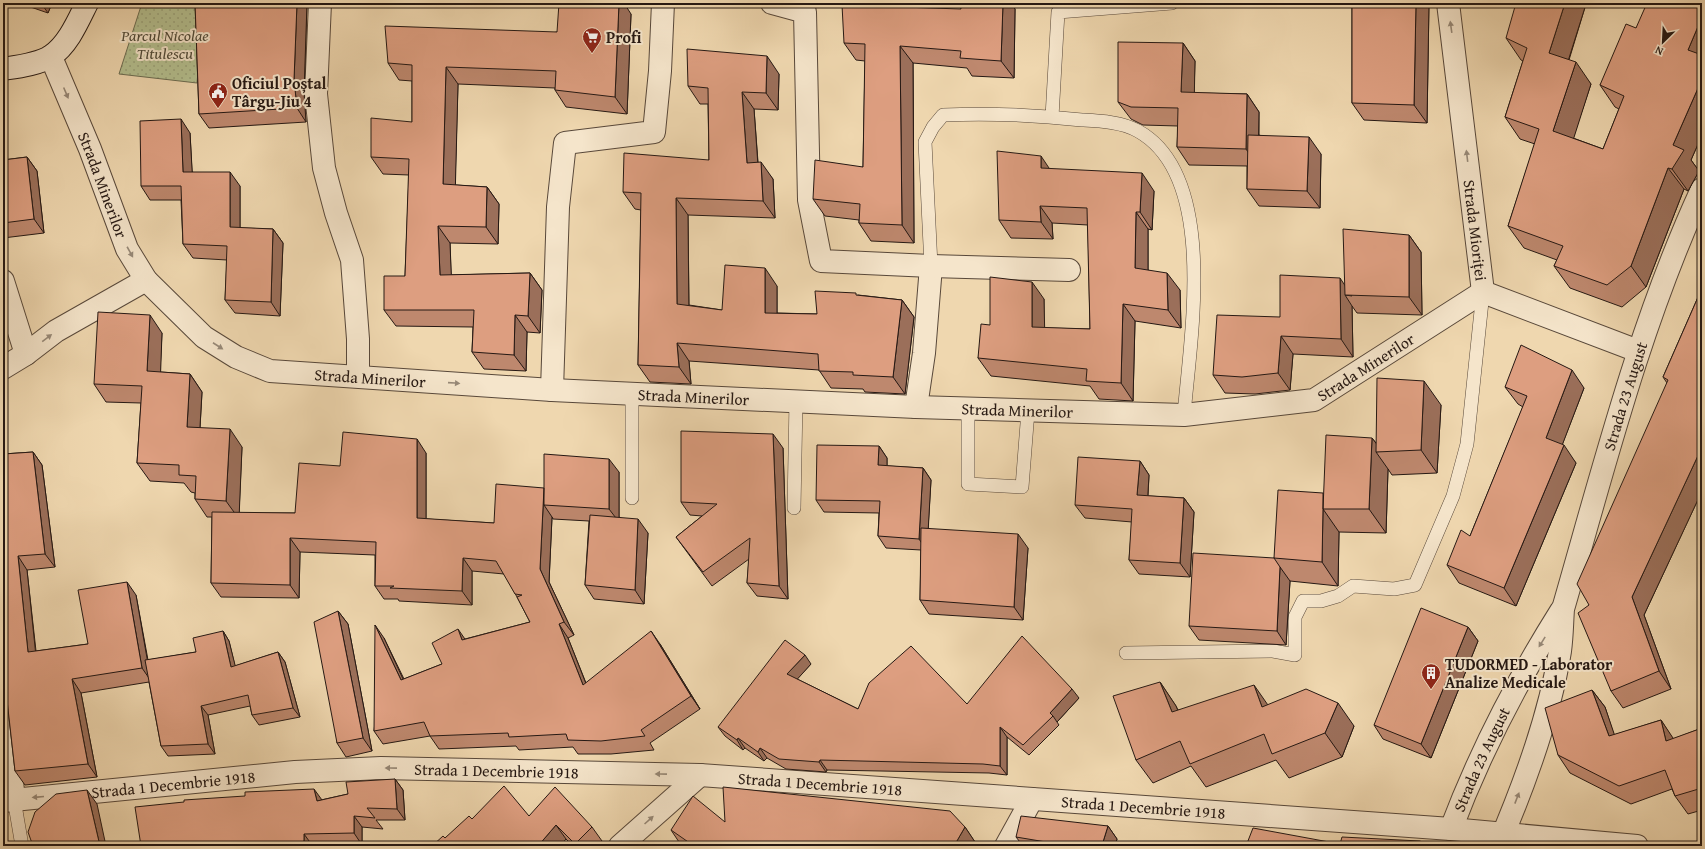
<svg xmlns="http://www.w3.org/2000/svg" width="1705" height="849" viewBox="0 0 1705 849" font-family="'Gentium Book Plus',serif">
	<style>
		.park { fill: url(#park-dots); stroke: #6c6c51 }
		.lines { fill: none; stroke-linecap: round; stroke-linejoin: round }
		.service-casing { stroke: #58483a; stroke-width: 14 }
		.minor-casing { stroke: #58483a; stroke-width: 24 }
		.secondary-casing { stroke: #251813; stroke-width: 24 }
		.service { stroke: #f5e5cb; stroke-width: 13 }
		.minor { stroke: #f5e5cb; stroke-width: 22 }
		.secondary { stroke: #f5e5cb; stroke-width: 22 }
		.wall { fill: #be886e; stroke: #251813 }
		.shaded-wall { fill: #9b6f5a; stroke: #251813 }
		.building { fill: #dd9e80; stroke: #251813 }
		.oneway { fill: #978978 }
		.labels { text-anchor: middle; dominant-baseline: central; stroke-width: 4; stroke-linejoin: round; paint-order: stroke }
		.park-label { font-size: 16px; font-style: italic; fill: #504a38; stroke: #f5e5cb }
		.poi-label { font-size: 16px; font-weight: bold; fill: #251813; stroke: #f5e5cb; text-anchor: start }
		.street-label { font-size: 16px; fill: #251813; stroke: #f5e5cb }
	</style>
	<defs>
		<pattern id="park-dots" width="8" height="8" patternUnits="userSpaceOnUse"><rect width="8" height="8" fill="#b4bf8f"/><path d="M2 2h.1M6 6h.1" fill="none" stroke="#9ba37a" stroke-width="1.8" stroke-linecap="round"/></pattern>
	</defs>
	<rect width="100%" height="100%" fill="#efd7af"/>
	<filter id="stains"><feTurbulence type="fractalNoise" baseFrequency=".005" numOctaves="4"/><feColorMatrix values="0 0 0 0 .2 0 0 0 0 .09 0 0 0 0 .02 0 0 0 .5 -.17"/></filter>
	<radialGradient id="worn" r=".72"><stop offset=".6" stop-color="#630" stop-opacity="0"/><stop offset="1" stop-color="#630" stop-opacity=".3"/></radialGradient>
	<!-- park -->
	<path class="park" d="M142,3H204L197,83L119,74Z"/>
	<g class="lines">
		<defs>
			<path id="service" d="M1052,117L1058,12L1172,3
				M931,266L925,142L933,127L943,115C990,113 1036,115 1082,120C1100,121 1122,122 1138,131C1219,176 1190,339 1184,415
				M968,409V484L1022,487L1028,411
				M632,498V393
				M794,508L796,401
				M1126,653L1273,651L1295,655V617L1303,601H1321L1338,596L1353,586L1394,589L1415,585L1453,496L1467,444L1483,292
				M14,799L22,846"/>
			<g id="minor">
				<path d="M320,3L316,94L324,168L336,213L352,260L358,339V376"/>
				<path d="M772,3L805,12L809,200L821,261L931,266L924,353L916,407"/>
				<path id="s1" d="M1448,3L1483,292"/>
				<path id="s2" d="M51,57L90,149L127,249L146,280L204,337L236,357L270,371L552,390L916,407L1184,415L1314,400L1483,292"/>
				<path d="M931,266L1069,270"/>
				<path d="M3,281L26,354"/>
				<path d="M1483,292L1638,351"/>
				<path d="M3,368L26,354L56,331L146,280"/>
				<path d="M552,390L558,207L565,143L654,132L660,71L663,3"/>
				<path d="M3,706L14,799"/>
				<path id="s3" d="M3,801L295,772L381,768L700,775L1451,829L1637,846"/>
				<path id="s4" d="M1451,829C1480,752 1517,681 1561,611"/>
				<path d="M620,846L700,775"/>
				<path d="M1006,846L1032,799"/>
				<path id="s5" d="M1498,846C1523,788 1550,714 1560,651C1562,637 1562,623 1563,609C1604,467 1640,323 1702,189"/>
			</g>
			<path id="secondary" d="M3,69C16,67 40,64 51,56C68,45 78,21 87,3"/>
		</defs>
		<!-- service casing -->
		<use href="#service" class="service-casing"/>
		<!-- minor casing -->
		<use href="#minor" class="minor-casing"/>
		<!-- secondary casing -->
		<use href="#secondary" class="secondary-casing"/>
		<!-- service -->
		<use href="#service" class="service"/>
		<!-- minor -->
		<use href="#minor" class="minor"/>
		<!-- secondary -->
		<use href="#secondary" class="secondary"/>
	</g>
	<!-- wall -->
	<path class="wall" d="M19,3H52L48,13Z
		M195,3H307L304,93L306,122L209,128L199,114Z
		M961,3H1011L1015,9L1014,78L972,76L967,68L913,63L914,243L871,241L859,223V220L825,216L813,199L863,167L865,61L856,60L844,43L961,9Z
		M1352,3H1429L1427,123L1364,120L1352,103Z
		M1702,3V135L1691,160L1699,171L1688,191L1684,189L1646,287L1622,307L1570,288L1554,266L1557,260L1524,248L1508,226L1535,144L1520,139L1505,117L1523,61L1521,60L1506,38L1586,4L1569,60L1591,84L1573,138L1603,149L1619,109L1615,107L1600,85L1636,28Z
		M631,14L627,114L566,107L555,90V88L458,84L455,185L487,187L499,204L498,244L450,243L451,275L530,273L542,290L540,333L527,332L526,371L484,369L472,352L473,327L396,326L384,310L405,276L409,175L383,174L371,157L412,122V81L399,80L388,63L557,32Z
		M1183,43L1195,61L1194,93L1247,94L1259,112V135L1321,154L1320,208L1259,206L1247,189V166L1189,165L1177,147L1178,126L1143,125L1131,119L1118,102Z
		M779,74L778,110L754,109L758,162L773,179L775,218L688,215L689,305L722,310L777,286V313L817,314L858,295L902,300L914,317L905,394L865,392L863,389L831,388L819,370L689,361L691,384L650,382L638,365L641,210L635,209L623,192L709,160L708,104H700L688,86Z
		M190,133L192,172L240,186V228L273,229L283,243L280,316L235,313L225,300L227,260L193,258L183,244L181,200H150L141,186Z
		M27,157L37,171L44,233L3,238V160Z
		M1049,169L1154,191L1152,230L1148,229V270L1180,290L1181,328L1135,321L1133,401L1099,399L1090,386L991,376L978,358L990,325L1044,299V328L1090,329L1088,225L1052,223L1053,239L1011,238L999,220Z
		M1409,235L1421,252L1422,315L1357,313L1352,306L1353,357L1293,354L1290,390L1255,394L1225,393L1213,375L1280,317L1344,285Z
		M1702,288V491L1644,615L1671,689L1623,708L1611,691L1589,605L1667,383L1663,377Z
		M162,333L160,372L190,374L202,392L200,428L242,447L239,513H295L340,466L426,453V519L494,523L544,489L619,472V517L648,533L644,604L594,599L585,585L589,521L553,519L552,517L549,582L574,635L568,638L586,683L660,644L700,709L650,743L654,750L611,754H578L573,747L519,750L516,746L439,749L430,736L383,744L374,731L384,638L404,679L442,664L465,639L530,622L517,597L504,574L472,571V605L399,601L398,599H384L375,586V555L300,552L299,598L221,597L211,583L212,517H207L195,499V493L191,492L184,483L150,481L137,463L141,403L106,402L94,384Z
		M1505,387L1584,388L1562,445L1576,463L1516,606L1459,583L1447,565L1470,536L1523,407L1518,404Z
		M1441,405L1437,473L1392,475L1388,469L1386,533L1339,532L1338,586L1290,581L1286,645L1199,640L1189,626L1274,558L1372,438L1376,443Z
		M879,446L887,458V466L923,468L931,480L928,529L1028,548L1023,620L929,614L920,600L921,550L886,548L878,536L879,513L824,512L816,500Z
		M783,448L788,599L757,596L747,583L749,559L712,586L676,537L702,516L690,515L681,502Z
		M33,452L42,465L55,567L27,570L36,651L88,644L136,595L148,660L196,652L223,631L229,641L235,666L278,652L285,662L300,717L259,725L252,715L250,706L208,715L215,754L168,756L161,746L149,682L81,693L97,777L25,785L15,771L6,691L3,454Z
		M1140,461L1149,475L1148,496L1184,498L1194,512L1190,577L1139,574L1129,560L1132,522L1085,518L1075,505Z
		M338,611L348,624L372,751L346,757L337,743Z
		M1468,627L1478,641L1431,758L1383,739L1374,725Z
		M811,664L797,679L858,709L1079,698L1057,722L1059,725L1029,755L1007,737V775L989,773L827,770L826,772L786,769L767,758L764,761L745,748L743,750L725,736L718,727Z
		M1160,682L1176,706L1178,710L1268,705L1354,726L1342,757L1289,778L1276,760L1206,787L1191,766L1153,783L1136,760Z
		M1592,690L1605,707L1614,735L1661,720L1673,739L1702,728V810L1688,814L1675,796L1672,789L1631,804L1570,773L1558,755Z
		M395,779L403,790L405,820H376L383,829L362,827V845H312V846H141L321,800L348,794Z
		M529,816L592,827L602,841L596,846H573L566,839L445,838L472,819Z
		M725,822L965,827L975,842L972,846H684L681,845L671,830Z
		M1108,826L1117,839L1115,846H1023L1016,837Z"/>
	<!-- shaded-wall -->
	<path class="shaded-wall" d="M41,3H52L48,13Z
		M297,3H307L304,93L306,122L297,108L294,80Z
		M619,3H624L631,14L627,114L615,97Z
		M1003,3H1011L1015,9L1014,78L1001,61Z
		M1416,3H1429L1427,123L1414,105Z
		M1565,3H1585L1586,4L1564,74L1549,53Z
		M1702,17V70L1688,50Z
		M1183,43L1195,61L1194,110L1181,92Z
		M900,46L913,63L914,243L902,225Z
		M767,56L779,74L778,110L766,93Z
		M1576,62L1591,84L1569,153L1553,131Z
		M446,67L458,84L455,201L443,184Z
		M1702,79V135L1691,160L1699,171L1688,191L1672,169L1673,145Z
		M742,92L754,109L759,180L747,163Z
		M1247,94L1259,112L1258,167L1246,149Z
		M181,119L190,133L193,186L183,172Z
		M1309,137L1321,154L1320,208L1307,191Z
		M1041,156L1053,174L1041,168Z
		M27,157L37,171L44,233L34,219Z
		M761,162L773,179L775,218L763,201Z
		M1668,168L1684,189L1646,287L1631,266Z
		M230,172L240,186V241L230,227Z
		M1142,173L1154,191L1152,230L1140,212Z
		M487,187L499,204L498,244L486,227Z
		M676,198L688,215L689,321L677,304Z
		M1040,206L1052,223L1053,239L1041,222Z
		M1136,212L1148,229V285L1135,268Z
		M438,226L450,243L452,292L440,275Z
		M273,229L283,243L280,316L271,302Z
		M1409,235L1421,252L1422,315L1409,297Z
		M765,268L777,286V330L765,313Z
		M530,273L542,290L540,333L528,316Z
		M1167,273L1180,290L1181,328L1168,310Z
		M1340,278L1352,296L1345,295L1352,306L1353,357L1341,339Z
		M1032,282L1044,299L1045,345L1032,327Z
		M902,300L914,317L905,394L893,377Z
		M1123,304L1135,321L1133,401L1121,383Z
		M150,315L162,333L160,389L147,371Z
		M515,315L527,332L526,371L514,355Z
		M1281,336L1293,354L1290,390L1278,373Z
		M677,343L689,361L691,384L679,367Z
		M1572,370L1584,388L1558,456L1546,438Z
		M190,374L202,392L199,444L187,427Z
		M1424,381L1441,405L1437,473L1421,450Z
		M230,429L242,447L239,519L226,501Z
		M773,434L783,448L788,599L779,586Z
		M1372,438L1382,451L1376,452L1388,469L1386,533L1369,509Z
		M417,439L426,453V532L417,518Z
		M1564,445L1576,463L1516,606L1504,588Z
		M879,446L887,458V477L878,465Z
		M1702,447V491L1644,615L1671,689L1659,671L1632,597Z
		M33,452L42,465L55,567L45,554Z
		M609,459L619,472V522L609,509Z
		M1140,461L1149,475L1147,509L1137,495Z
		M923,468L931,480L927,551L919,539Z
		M544,488V505L552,517L549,582L574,635L564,622L540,569Z
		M1184,498L1194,512L1190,577L1180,563Z
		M1323,509L1339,532L1338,586L1322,562Z
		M638,519L648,533L644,604L635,590Z
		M1018,534L1028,548L1023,620L1014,607Z
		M290,538L300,552L299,598L290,585Z
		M18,556L27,570L37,666L28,652Z
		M463,558L472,571V605L462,591Z
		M1280,567L1290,581L1286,645L1277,631Z
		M127,582L136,595L151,681L142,668Z
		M338,611L348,624L372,751L363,738Z
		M559,624L568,638L592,699L583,685Z
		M375,625L384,638L410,694L401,680Z
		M1468,627L1478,641L1431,758L1421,744Z
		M458,629L467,642L462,640Z
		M223,631L229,641L238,677L231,667Z
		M651,631L660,644L700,709L691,696Z
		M278,652L285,662L300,717L293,708Z
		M805,655L811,664L793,684L787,674Z
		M72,679L81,693L97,777L88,764Z
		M1160,682L1176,706L1188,736L1172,712Z
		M1254,685L1270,708L1262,707Z
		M1072,689L1079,698L1057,722L1053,716L1050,713Z
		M1592,690L1605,707L1621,754L1609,736Z
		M1338,703L1354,726L1342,757L1325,733Z
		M201,706L208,715L215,754L208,744Z
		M1661,720L1673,738L1679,759L1666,741Z
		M1000,727L1007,737V775L1000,766Z
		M738,738L745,748L743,750L737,740Z
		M760,748L767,758L764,761L758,752Z
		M820,760L827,770L826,772L819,762Z
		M395,779L403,790L405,820L397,809Z
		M314,789L322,800L317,801Z
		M87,790L97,804L106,846H100Z
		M354,816L362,827V845L354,833Z
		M556,825L566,839L560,846H538Z
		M1108,826L1117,839L1115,846L1103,842Z
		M965,827L975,842L972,846H954Z
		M304,834L312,845V846H308L304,841Z"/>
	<!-- building -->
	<path class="building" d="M195,3H297L294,80L297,108L199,114Z
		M559,3H619L615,97L555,90L556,71L446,67L443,184L487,187L486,227L438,226L440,275L530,273L528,316L515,315L514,355L472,352L474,310H384V276H405L409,159L371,157V118L412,122V65L388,63L385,26L557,32Z
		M961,3H1003L1001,61L960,58L961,51L900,46L902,225L859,223L860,204L813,199L815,160L863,167L865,44L844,43L842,5L961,9Z
		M1352,3H1416L1414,105L1352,103Z
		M1516,3H1565L1549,53L1576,62L1553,131L1603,149L1624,96L1600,85L1626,24L1636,28L1647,3H1702V17L1688,50L1702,55V79L1673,145L1684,150L1672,169L1668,168L1631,266L1607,285L1554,266L1563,246L1508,226L1539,129L1505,117L1527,48L1506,38Z
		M1118,42L1183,43L1181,92L1247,94L1246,149L1177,147L1178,108L1131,107L1118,102Z
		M687,49L767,56L766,93L742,92L747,163L761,162L763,201L676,198L677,304L722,310L725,265L765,268V313L817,314L815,291L856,293V295L902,300L893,377L853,375V372L819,371L818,354L677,343L679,367L638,365L641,193L623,192L624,153L709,160L708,88L688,86Z
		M181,119L183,172H230V227L273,229L271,302L225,300L227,246L183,244L181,186H141L140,121Z
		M1248,135L1309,137L1307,191L1247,189Z
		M997,151L1041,156V168L1142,173L1140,212H1136L1135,268L1167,273L1168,310L1123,304L1121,383L1086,381L1087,369L978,358L981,324L990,325V277L1032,282V327L1090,329L1087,208L1040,206L1041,222L999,220Z
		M27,157L34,219L3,223V160Z
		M1343,229L1409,235V297L1345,295Z
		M1280,275L1340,278L1341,339L1281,336L1278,373L1242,377L1213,375L1217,315L1280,317Z
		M1702,288V447L1632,597L1659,671L1611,691L1578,613L1589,605L1577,584L1668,380L1663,377Z
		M98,312L150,315L147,371L190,374L187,427L230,429L226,501L195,499L196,476L179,475V465L137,463L142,386L94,384Z
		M1521,345L1572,370L1546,438L1564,445L1504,588L1447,565L1461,530L1470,536L1527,396L1505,387Z
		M1377,378L1424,381L1421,450L1376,452Z
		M681,431L773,434L779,586L747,583L750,538L703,572L676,537L717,504L681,502Z
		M343,432L417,439V518L494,523L496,484L544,488L540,569L564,622L559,624L583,685L651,631L691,696L641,730L645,736L601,741L568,740L566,734L509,737L508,733L430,736L424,722L374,731L375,625L401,680L442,664L432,643L458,629L462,640L530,622L517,597L522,595L515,594L496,561L463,558L462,591L390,588L394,586H375L376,542L290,538V585L211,583L212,512L295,513L299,463L340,466Z
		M1326,435L1372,438L1369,509H1323L1322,562L1274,558L1278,490L1323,493V509Z
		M817,445L879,446L878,465L923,468L919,539L878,536L880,501L816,500Z
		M33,452L45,554L18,556L28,652L88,644L78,590L127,582L142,668L72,679L88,764L15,771L6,691L3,687V454Z
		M544,454L609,459V509L544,505Z
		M1078,457L1140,461L1137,495L1184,498L1180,563L1129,560L1132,509L1075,505Z
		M590,515L638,519L635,590L585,585Z
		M921,528L1018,534L1014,607L920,600Z
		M1193,553L1274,558L1280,567L1277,631L1189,626Z
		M1421,608L1468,627L1421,744L1374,725Z
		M338,611L363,738L337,743L314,622Z
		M223,631L231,667L278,652L293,708L252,715L248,695L201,706L208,744L161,746L145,660L196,652L193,638Z
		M1022,636L1072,689L1050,713L1053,716L1023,745L1000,727V766L983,764L820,760L819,762L779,759L760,748L758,752L738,738L737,740L718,727L785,640L805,655L787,674L858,709L869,683L911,646L967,704Z
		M1160,682L1172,712L1254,685L1262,707L1306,689L1338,703L1325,733L1272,754L1264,734L1190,764L1180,741L1136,760L1113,696Z
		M1592,690L1609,736L1661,720L1666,741L1702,728V788L1675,796L1665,770L1619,786L1558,755L1545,708Z
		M395,779L397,809L367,808L375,818L354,816V833L304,834V841L294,846H141L135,807L184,802V800L245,796V792L314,789L317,801L348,794L346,782Z
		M504,786L529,816L555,787L592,827L575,844L556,825L538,846H432L443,836L445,838L469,816L472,819Z
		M723,787L950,811L965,827L954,846H694L671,830L693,796L725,822Z
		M87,790L100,846H33L28,832L35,812L56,794Z
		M1021,816L1108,826L1103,842L1115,846H1051L1052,843L1016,837Z
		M1253,828L1340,844L1342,837L1420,841L1430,846H1246Z"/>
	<!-- one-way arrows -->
	<defs><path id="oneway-solid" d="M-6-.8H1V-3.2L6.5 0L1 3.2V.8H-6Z"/></defs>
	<g class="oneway">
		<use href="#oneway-solid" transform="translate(1451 27) rotate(-98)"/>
		<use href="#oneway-solid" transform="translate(66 93) rotate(67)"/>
		<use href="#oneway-solid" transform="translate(1467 156) rotate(-97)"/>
		<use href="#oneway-solid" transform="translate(130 252) rotate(61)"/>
		<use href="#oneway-solid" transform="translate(47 338) rotate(-37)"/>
		<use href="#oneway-solid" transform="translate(218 346) rotate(33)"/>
		<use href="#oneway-solid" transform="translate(454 383) rotate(4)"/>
		<use href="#oneway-solid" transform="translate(1542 642) rotate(122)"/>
		<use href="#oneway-solid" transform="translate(391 768) rotate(-179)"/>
		<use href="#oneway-solid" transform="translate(661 774) rotate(-179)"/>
		<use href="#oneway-solid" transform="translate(38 797) rotate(175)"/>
		<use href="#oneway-solid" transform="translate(1517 798) rotate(-69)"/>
		<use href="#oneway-solid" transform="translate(649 820) rotate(-42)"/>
	</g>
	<!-- icons -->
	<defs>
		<symbol id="supermarket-pin" viewBox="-11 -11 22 30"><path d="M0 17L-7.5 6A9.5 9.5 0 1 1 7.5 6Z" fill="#8f2418" stroke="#f5e5cb"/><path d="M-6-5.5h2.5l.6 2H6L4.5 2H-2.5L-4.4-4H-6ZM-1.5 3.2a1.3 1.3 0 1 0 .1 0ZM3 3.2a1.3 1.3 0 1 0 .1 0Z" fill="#fff"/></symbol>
		<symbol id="civic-pin" viewBox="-11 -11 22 30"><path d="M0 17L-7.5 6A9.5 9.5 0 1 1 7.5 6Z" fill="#8f2418" stroke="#f5e5cb"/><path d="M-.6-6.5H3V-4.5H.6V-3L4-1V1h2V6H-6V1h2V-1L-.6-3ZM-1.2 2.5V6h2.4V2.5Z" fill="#fff"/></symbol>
		<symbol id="building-pin" viewBox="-11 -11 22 30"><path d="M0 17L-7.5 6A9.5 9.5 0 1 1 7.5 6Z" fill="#8f2418" stroke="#f5e5cb"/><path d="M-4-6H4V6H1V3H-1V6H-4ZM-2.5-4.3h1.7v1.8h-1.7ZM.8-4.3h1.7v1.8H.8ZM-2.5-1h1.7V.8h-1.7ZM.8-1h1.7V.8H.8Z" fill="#fff"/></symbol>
	</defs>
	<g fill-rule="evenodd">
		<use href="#supermarket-pin" x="581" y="26" width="22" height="30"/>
		<use href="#civic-pin" x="207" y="81" width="22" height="30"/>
		<use href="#building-pin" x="1420" y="662" width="22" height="30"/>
	</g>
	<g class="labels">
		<!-- park labels -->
		<g class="park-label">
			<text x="165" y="35">Parcul Nicolae<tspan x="165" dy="18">Titulescu</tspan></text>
		</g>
		<!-- poi labels -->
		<g class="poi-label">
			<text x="606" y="37">Profi</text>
			<text x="232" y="83">Oficiul Poștal<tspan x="232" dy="18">Târgu-Jiu 4</tspan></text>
			<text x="1445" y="664">TUDORMED - Laborator<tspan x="1445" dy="18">Analize Medicale</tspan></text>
		</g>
		<!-- street labels -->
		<g class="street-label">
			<text stroke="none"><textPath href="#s2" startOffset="138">Strada Minerilor</textPath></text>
			<text stroke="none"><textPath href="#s1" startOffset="229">Strada Mioriței</textPath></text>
			<text stroke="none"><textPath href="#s2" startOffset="1506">Strada Minerilor</textPath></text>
			<text stroke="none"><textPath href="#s2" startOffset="499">Strada Minerilor</textPath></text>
			<text stroke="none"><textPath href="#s2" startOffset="823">Strada Minerilor</textPath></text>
			<text stroke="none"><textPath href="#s5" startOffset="469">Strada 23 August</textPath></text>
			<text stroke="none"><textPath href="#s2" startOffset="1147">Strada Minerilor</textPath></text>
			<text stroke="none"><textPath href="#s4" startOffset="76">Strada 23 August</textPath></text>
			<text stroke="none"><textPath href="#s3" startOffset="495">Strada 1 Decembrie 1918</textPath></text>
			<text stroke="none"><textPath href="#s3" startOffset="171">Strada 1 Decembrie 1918</textPath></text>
			<text stroke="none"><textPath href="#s3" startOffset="819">Strada 1 Decembrie 1918</textPath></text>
			<text stroke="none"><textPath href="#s3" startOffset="1143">Strada 1 Decembrie 1918</textPath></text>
		</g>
	</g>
	<!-- margin -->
	<rect width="1705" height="849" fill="none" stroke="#efd7af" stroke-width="16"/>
	<rect x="4" y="4" width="1697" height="841" fill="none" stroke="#251813" stroke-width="2"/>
	<rect x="8" y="8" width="1689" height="833" fill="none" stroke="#251813"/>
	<!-- north arrow -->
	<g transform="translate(1663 42) rotate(204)" stroke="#f5e5cb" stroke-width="3" paint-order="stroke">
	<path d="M0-3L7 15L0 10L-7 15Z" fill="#251813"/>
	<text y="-6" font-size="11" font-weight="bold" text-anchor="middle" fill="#251813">N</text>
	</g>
	<rect width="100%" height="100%" filter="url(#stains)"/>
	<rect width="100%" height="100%" fill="url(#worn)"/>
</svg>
